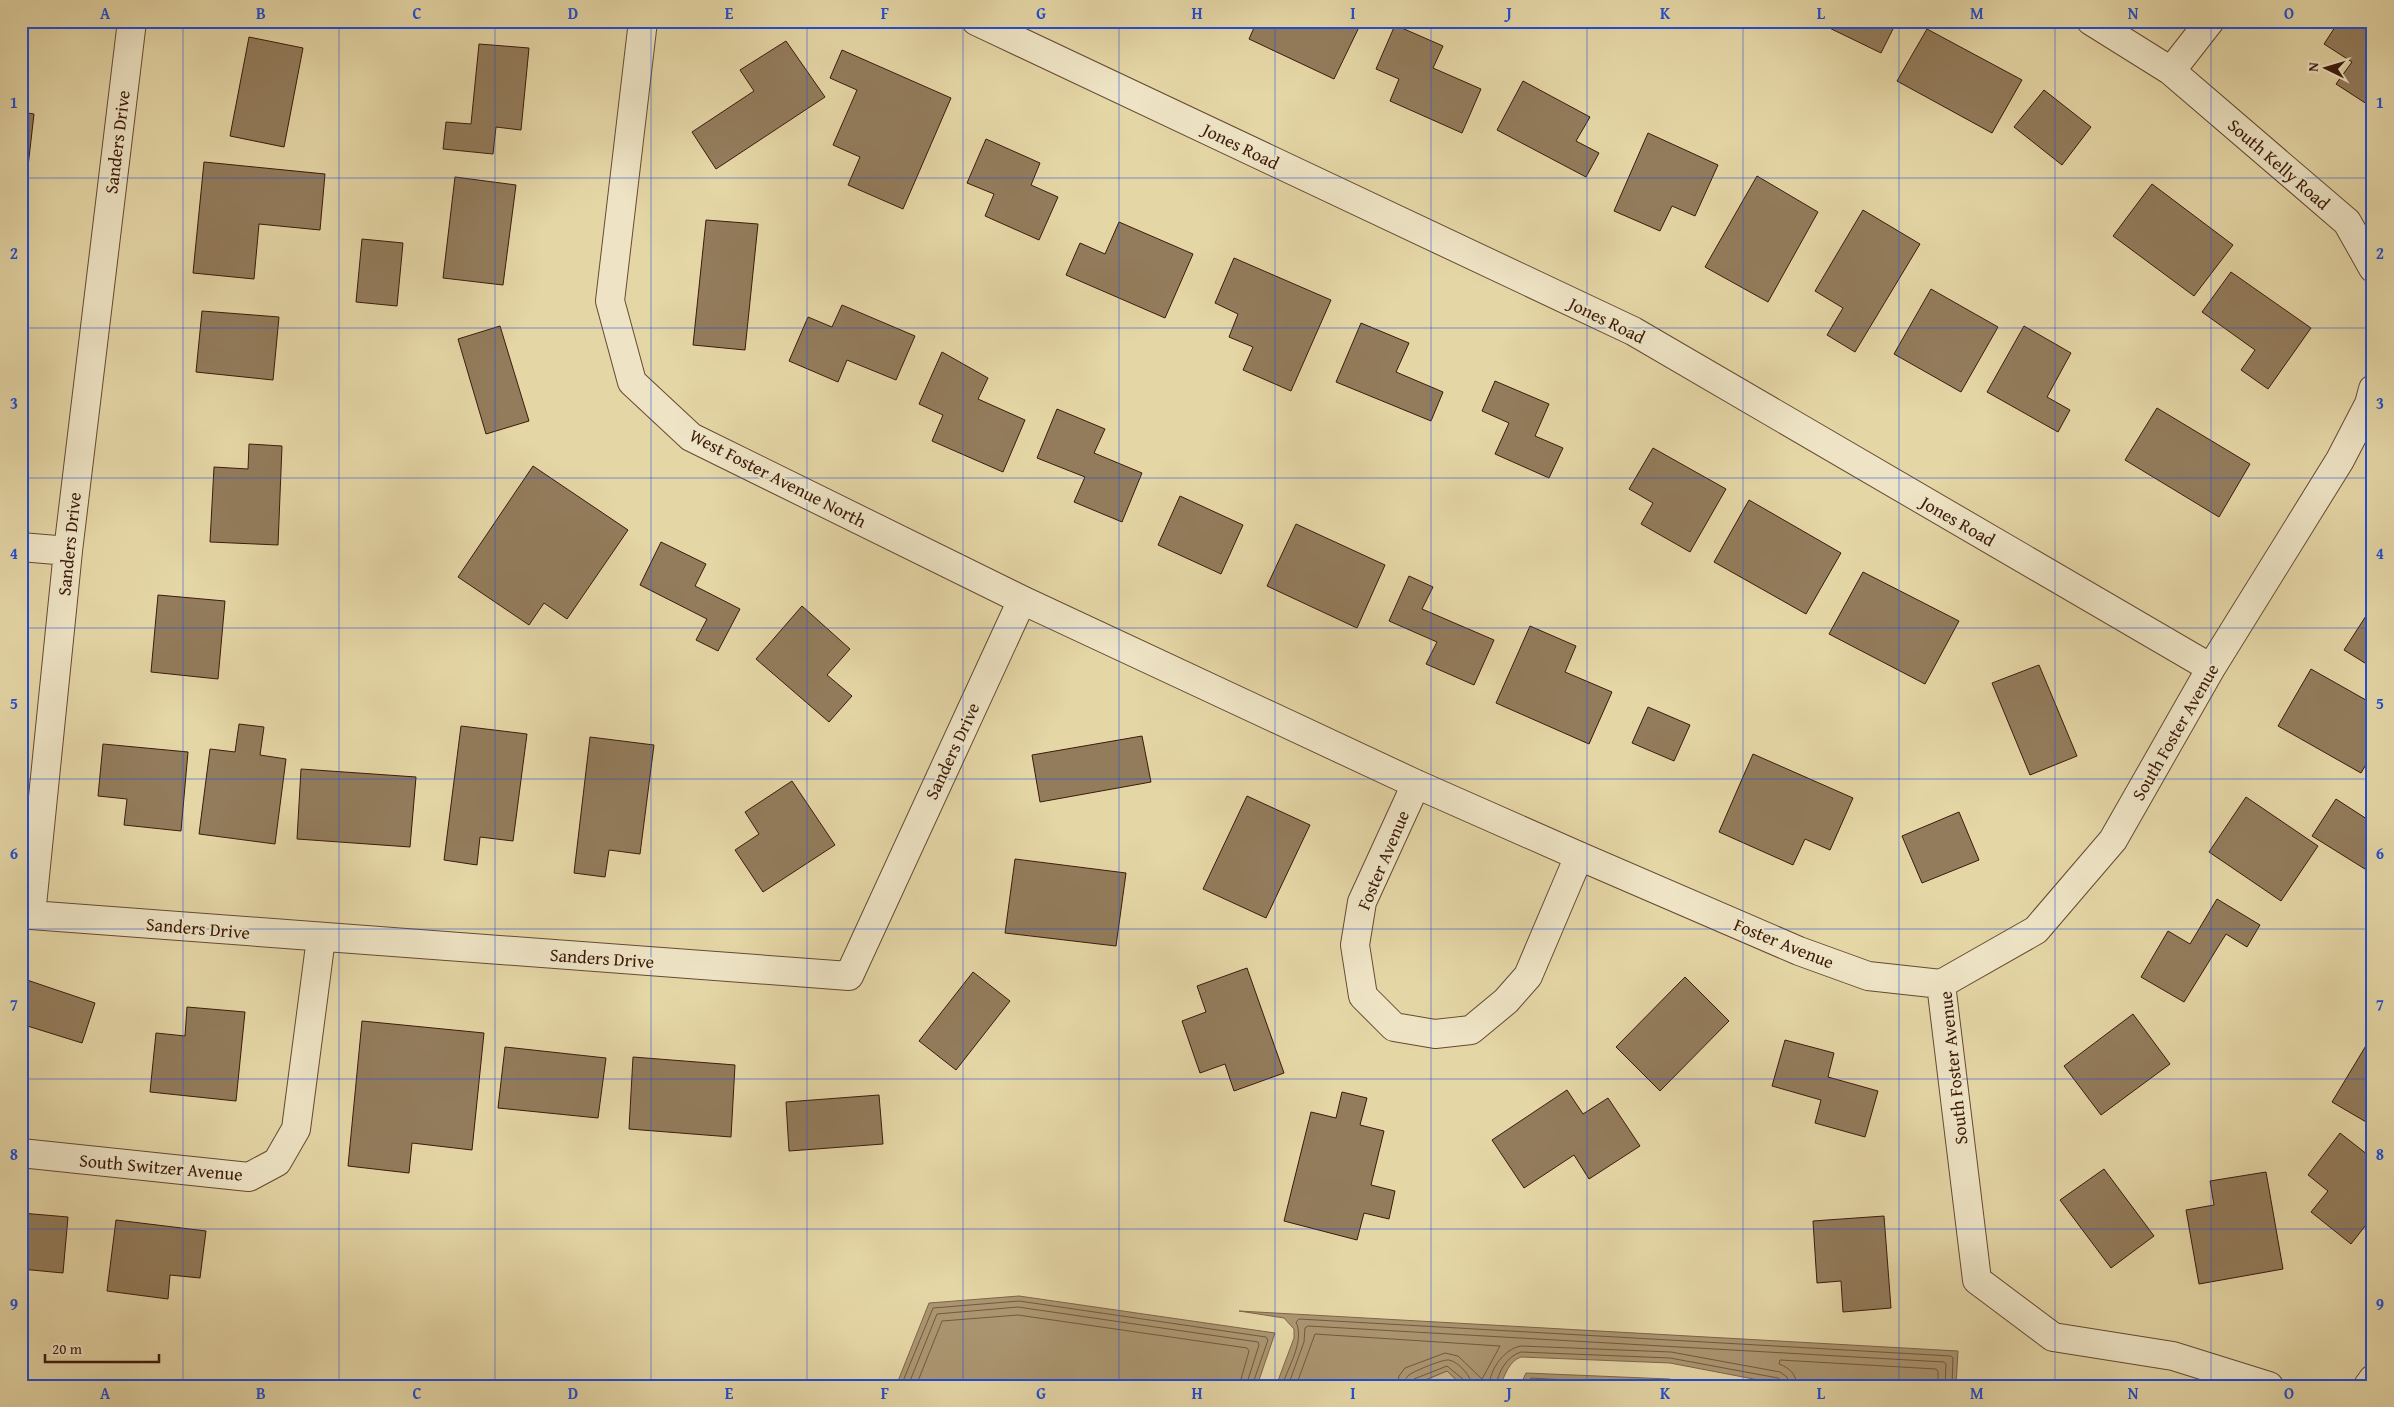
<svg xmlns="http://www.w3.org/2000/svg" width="2394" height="1407" viewBox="0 0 2394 1407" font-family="'Gentium Book Plus',serif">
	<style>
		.green { fill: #c8b68c; stroke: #82684c }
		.water { fill: #ab9671; stroke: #7e6448 }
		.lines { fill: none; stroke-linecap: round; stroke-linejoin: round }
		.shore { stroke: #73583e; stroke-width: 1 }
		.building { fill: #937c5c; stroke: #3b1a0b }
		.minor-casing { stroke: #664932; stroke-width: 30 }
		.minor { stroke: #eee4c5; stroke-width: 28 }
		.grid { fill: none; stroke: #1d4ed8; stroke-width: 1; stroke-opacity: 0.55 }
		.labels { text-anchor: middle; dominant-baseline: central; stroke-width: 4; stroke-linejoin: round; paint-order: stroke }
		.street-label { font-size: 18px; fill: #3b1a0b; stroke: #eee4c5 }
		.neatline { fill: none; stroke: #1d4ed8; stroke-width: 2 }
		.grid-label { font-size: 16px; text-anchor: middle; font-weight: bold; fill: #1d4ed8 }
	</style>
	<rect width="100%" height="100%" fill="#e5d6a6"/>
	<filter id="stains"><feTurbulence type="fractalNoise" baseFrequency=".004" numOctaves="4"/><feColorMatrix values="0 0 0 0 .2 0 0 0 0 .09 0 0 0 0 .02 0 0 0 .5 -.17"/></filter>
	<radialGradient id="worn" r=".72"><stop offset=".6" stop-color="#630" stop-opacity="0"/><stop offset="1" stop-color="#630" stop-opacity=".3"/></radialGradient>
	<!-- green -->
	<path class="green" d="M1447,1371L1463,1386H1411Z"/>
	<!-- water -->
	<path class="water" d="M1019,1296L1275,1333L1257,1386H896L929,1303Z
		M1239,1311L1958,1351L1956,1386H1790L1670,1363L1521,1357C1509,1361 1505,1375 1500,1386H1463L1447,1371L1410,1386H1276L1294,1338V1329L1284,1318Z
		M1526,1373L1669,1379L1702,1386H1520Z"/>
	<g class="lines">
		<!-- shore -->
		<path class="shore" d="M901,1386L933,1308L1019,1301L1266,1337L1268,1340L1252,1386
			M908,1386L937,1314L1018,1307L1258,1342L1259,1345L1246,1386
			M916,1386L942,1321L1018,1315L1247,1348L1249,1351L1239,1386
			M1282,1386C1288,1367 1305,1341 1296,1322L1299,1319L1951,1356L1953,1358L1952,1386
			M1288,1386L1304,1342L1305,1328L1308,1326L1944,1362L1946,1364L1945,1386
			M1296,1386L1315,1334L1500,1346L1482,1379L1458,1356L1445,1353L1405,1368L1399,1376L1397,1386
			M1405,1386C1405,1382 1405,1378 1409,1375C1414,1371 1443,1359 1449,1360C1459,1362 1472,1377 1472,1386
			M1411,1386L1414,1379L1447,1366L1464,1380L1466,1386
			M1489,1386C1490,1369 1504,1349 1521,1346L1671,1352L1780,1372L1787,1377L1789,1386
			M1496,1386C1498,1372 1507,1356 1521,1352L1670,1358L1778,1378L1782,1381L1783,1386
			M1526,1386L1531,1378L1675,1386
			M1797,1386C1796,1374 1790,1368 1779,1364L1780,1360L1936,1369L1938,1371V1386"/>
	</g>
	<!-- building -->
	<path class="building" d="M21,21H28L25,56H21Z
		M488,21H520V26Z
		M1257,21H1362L1334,79L1249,39Z
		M1815,21H1897L1881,53Z
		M2339,21H2373V108L2336,84L2352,62L2324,44Z
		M1395,25L1443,46L1433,68L1481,89L1462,133L1390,101L1399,79L1376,69Z
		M1927,29L2022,80L1992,133L1897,81Z
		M249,37L303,48L284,147L230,136Z
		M786,41L825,97L716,169L692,132L754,91L740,70Z
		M479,44L529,48L521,130L496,127L493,154L443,149L446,122L471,124Z
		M842,50L951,98L903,209L848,185L860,157L833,145L857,90L830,78Z
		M1523,81L1590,117L1576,141L1599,153L1586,177L1497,130Z
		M2044,90L2091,127L2062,165L2014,127Z
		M21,112L34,114L25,193L21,192Z
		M1648,133L1718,165L1695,216L1672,206L1660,231L1614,211Z
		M986,139L1040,163L1031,185L1058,197L1039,240L985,216L994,194L967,183Z
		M204,162L325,174L320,230L259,224L254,279L193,273Z
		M1757,176L1818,212L1768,302L1705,267Z
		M455,177L516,185L503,285L443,278Z
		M2152,184L2233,245L2194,296L2113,236Z
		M1863,210L1920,244L1855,352L1827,335L1843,308L1815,291Z
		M706,220L758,224L745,350L693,345Z
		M1119,222L1193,254L1165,318L1066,275L1080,243L1105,254Z
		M362,239L403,243L397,306L356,302Z
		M1234,258L1331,300L1291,391L1243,370L1253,347L1229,337L1238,314L1215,303Z
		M2231,272L2311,328L2268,389L2241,370L2255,350L2202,312Z
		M1931,289L1998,327L1961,392L1894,354Z
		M842,305L915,336L896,380L847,360L838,382L789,361L808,317L832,327Z
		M202,311L279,317L273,380L196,372Z
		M1361,323L1409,343L1396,372L1443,392L1431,421L1336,382Z
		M500,326L529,421L486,434L458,339Z
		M2024,326L2071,353L2047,397L2070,410L2058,432L1987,392Z
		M942,352L988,378L978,399L1025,420L1003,472L932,441L943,415L919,404Z
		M1495,381L1549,404L1535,436L1563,448L1549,478L1495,454L1509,423L1482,411Z
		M2157,408L2250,464L2219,517L2125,460Z
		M1057,409L1105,429L1094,453L1142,473L1122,522L1074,502L1085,477L1037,458Z
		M249,444L282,446L278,545L210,542L214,467L248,469Z
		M1653,448L1726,489L1690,552L1641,524L1653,503L1629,489Z
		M533,466L628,530L567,619L544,603L529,625L458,577Z
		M1180,496L1243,525L1221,574L1158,545Z
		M1749,500L1841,553L1806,614L1714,562Z
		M1296,524L1385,565L1357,628L1267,586Z
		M661,542L706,564L695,586L740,609L718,651L696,640L707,619L640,585Z
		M1863,572L1959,621L1925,684L1829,634Z
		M1409,576L1433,587L1422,609L1494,640L1474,685L1426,664L1437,642L1389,621Z
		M158,595L225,601L218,679L151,672Z
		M2373,605V668L2344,650Z
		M802,606L850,649L827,675L852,696L829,722L756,659Z
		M1530,626L1576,646L1565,672L1612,692L1589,744L1496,703Z
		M2039,665L2077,756L2030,775L1992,683Z
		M2311,669L2373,704V752L2361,773L2278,726Z
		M1648,707L1690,725L1674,761L1632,743Z
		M239,724L264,727L260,755L286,759L275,844L199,834L210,749L235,752Z
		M461,726L527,734L513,841L480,837L477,865L444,860Z
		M1142,736L1151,782L1040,802L1032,755Z
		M590,737L654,745L640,854L609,850L605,877L574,873Z
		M103,744L188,752L181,831L124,825L127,799L98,796Z
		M1753,754L1853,798L1830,850L1805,839L1793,865L1719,832Z
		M301,769L416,777L410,847L297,839Z
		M792,781L835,845L763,892L735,850L759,834L745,812Z
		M1247,796L1310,825L1266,918L1203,889Z
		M2246,797L2318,846L2281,901L2209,852Z
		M2336,799L2373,823V874L2312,836Z
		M1959,812L1979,860L1922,883L1902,836Z
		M1015,859L1126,873L1116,946L1005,933Z
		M2217,899L2260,925L2247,947L2226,934L2184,1002L2141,977L2168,931L2190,944Z
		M1247,968L1284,1073L1234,1091L1225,1064L1200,1073L1182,1021L1206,1012L1197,986Z
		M973,972L1010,1001L956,1070L919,1041Z
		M1685,977L1729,1021L1660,1091L1616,1047Z
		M21,978L95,1003L82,1043L21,1024Z
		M187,1007L245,1012L236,1101L150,1092L156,1033L185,1036Z
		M2133,1014L2170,1064L2101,1115L2064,1066Z
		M362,1021L484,1033L472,1150L412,1143L409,1173L348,1166Z
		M2373,1034V1126L2332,1102Z
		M1785,1040L1834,1053L1828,1077L1878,1091L1865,1137L1815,1123L1821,1100L1772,1086Z
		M505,1047L606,1058L598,1118L498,1108Z
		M633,1057L735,1065L731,1137L629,1129Z
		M1567,1090L1583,1114L1608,1098L1640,1146L1589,1179L1574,1155L1524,1188L1492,1140Z
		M1342,1092L1367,1098L1360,1125L1384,1131L1371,1185L1395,1191L1389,1219L1364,1213L1357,1240L1284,1221L1311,1112L1336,1118Z
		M879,1095L883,1144L789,1151L786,1102Z
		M2340,1133L2373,1159V1216L2351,1244L2311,1212L2328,1191L2308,1175Z
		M2104,1169L2154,1236L2111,1268L2060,1200Z
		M2266,1172L2283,1269L2199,1284L2186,1210L2214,1205L2210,1181Z
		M21,1213L68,1217L63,1273L21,1269Z
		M1884,1216L1891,1308L1843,1312L1841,1281L1817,1283L1813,1221Z
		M116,1220L206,1231L200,1278L170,1275L168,1299L107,1291Z"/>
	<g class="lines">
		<defs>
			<path id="minor" d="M132,21L68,551L31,915L849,976L1022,600
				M643,21L610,301L632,382L691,437L1022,600L1416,784L1579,856L1799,951L1868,976L1941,984
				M976,21L1633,331L2211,668
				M2091,21L2171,71L2347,222L2373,268
				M2171,71L2210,21
				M21,547L68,551
				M1416,784L1362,902L1355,945L1363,996L1394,1027L1435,1034L1471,1030L1506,1001L1528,976L1579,856
				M21,1153L249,1177L277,1162L296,1129L321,938
				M2269,1386L2173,1356L2053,1337L1977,1280L1941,984L2036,930L2113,840L2211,668L2340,460L2369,404L2373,389
				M2368,1386L2373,1379"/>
		</defs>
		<!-- minor casing -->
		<use href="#minor" class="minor-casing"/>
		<!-- minor -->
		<use href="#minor" class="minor"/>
	</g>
	<!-- grid -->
	<path class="grid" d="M183,21V1386M339,21V1386M495,21V1386M651,21V1386M807,21V1386M963,21V1386M1119,21V1386M1275,21V1386M1431,21V1386M1587,21V1386M1743,21V1386M1899,21V1386M2055,21V1386M2211,21V1386M21,178H2373M21,328H2373M21,478H2373M21,628H2373M21,779H2373M21,929H2373M21,1079H2373M21,1229H2373"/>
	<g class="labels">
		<!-- street labels -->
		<g class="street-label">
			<text transform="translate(117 142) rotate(-83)">Sanders Drive</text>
			<text transform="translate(1241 146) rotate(26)">Jones Road</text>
			<text transform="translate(2279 164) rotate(41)">South Kelly Road</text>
			<text transform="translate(1607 320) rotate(26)">Jones Road</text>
			<text transform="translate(778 478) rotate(27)">West Foster Avenue North</text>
			<text transform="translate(1958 521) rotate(30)">Jones Road</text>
			<text transform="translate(69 544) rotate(-84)">Sanders Drive</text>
			<text transform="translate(2175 732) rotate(-60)">South Foster Avenue</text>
			<text transform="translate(952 751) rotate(-65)">Sanders Drive</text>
			<text transform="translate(1383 860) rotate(-67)">Foster Avenue</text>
			<text transform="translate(198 928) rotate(5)">Sanders Drive</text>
			<text transform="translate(1784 943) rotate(22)">Foster Avenue</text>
			<text transform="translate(602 958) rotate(4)">Sanders Drive</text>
			<text transform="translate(1953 1068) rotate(-96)">South Foster Avenue</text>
			<text transform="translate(161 1167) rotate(5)">South Switzer Avenue</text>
		</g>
	</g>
	<!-- margin -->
	<rect width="2394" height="1407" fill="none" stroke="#e5d6a6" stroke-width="55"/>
	<!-- north arrow -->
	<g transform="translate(2326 68) rotate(275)" stroke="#eee4c5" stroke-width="4" paint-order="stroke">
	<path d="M0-4L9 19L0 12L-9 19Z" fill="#3b1a0b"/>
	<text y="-8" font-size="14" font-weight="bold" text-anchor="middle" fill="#3b1a0b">N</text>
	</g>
	<!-- scale -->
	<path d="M45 1354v8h114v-8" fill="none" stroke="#3b1a0b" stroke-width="2.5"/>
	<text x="52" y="1354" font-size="15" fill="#3b1a0b" stroke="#eee4c5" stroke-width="4" paint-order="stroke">20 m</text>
	<rect x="28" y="28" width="2338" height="1352" class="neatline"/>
	<g class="grid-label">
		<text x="105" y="19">A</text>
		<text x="261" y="19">B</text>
		<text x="417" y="19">C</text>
		<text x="573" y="19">D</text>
		<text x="729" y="19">E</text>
		<text x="885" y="19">F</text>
		<text x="1041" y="19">G</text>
		<text x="1197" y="19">H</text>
		<text x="1353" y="19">I</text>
		<text x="1509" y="19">J</text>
		<text x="1665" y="19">K</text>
		<text x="1821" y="19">L</text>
		<text x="1977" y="19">M</text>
		<text x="2133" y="19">N</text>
		<text x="2289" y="19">O</text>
		<text x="14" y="108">1</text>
		<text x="2380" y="108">1</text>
		<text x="14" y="259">2</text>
		<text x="2380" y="259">2</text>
		<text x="14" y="409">3</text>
		<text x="2380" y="409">3</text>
		<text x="14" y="559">4</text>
		<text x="2380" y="559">4</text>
		<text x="14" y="709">5</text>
		<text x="2380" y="709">5</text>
		<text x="14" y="859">6</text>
		<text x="2380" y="859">6</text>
		<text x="14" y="1010">7</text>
		<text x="2380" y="1010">7</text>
		<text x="14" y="1160">8</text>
		<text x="2380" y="1160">8</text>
		<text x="14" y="1310">9</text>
		<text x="2380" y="1310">9</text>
		<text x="105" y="1399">A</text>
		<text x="261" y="1399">B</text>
		<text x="417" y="1399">C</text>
		<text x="573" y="1399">D</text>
		<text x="729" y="1399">E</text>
		<text x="885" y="1399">F</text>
		<text x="1041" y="1399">G</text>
		<text x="1197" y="1399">H</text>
		<text x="1353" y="1399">I</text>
		<text x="1509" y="1399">J</text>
		<text x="1665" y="1399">K</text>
		<text x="1821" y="1399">L</text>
		<text x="1977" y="1399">M</text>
		<text x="2133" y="1399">N</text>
		<text x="2289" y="1399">O</text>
	</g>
	<rect width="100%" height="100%" filter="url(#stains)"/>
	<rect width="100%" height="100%" fill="url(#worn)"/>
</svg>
